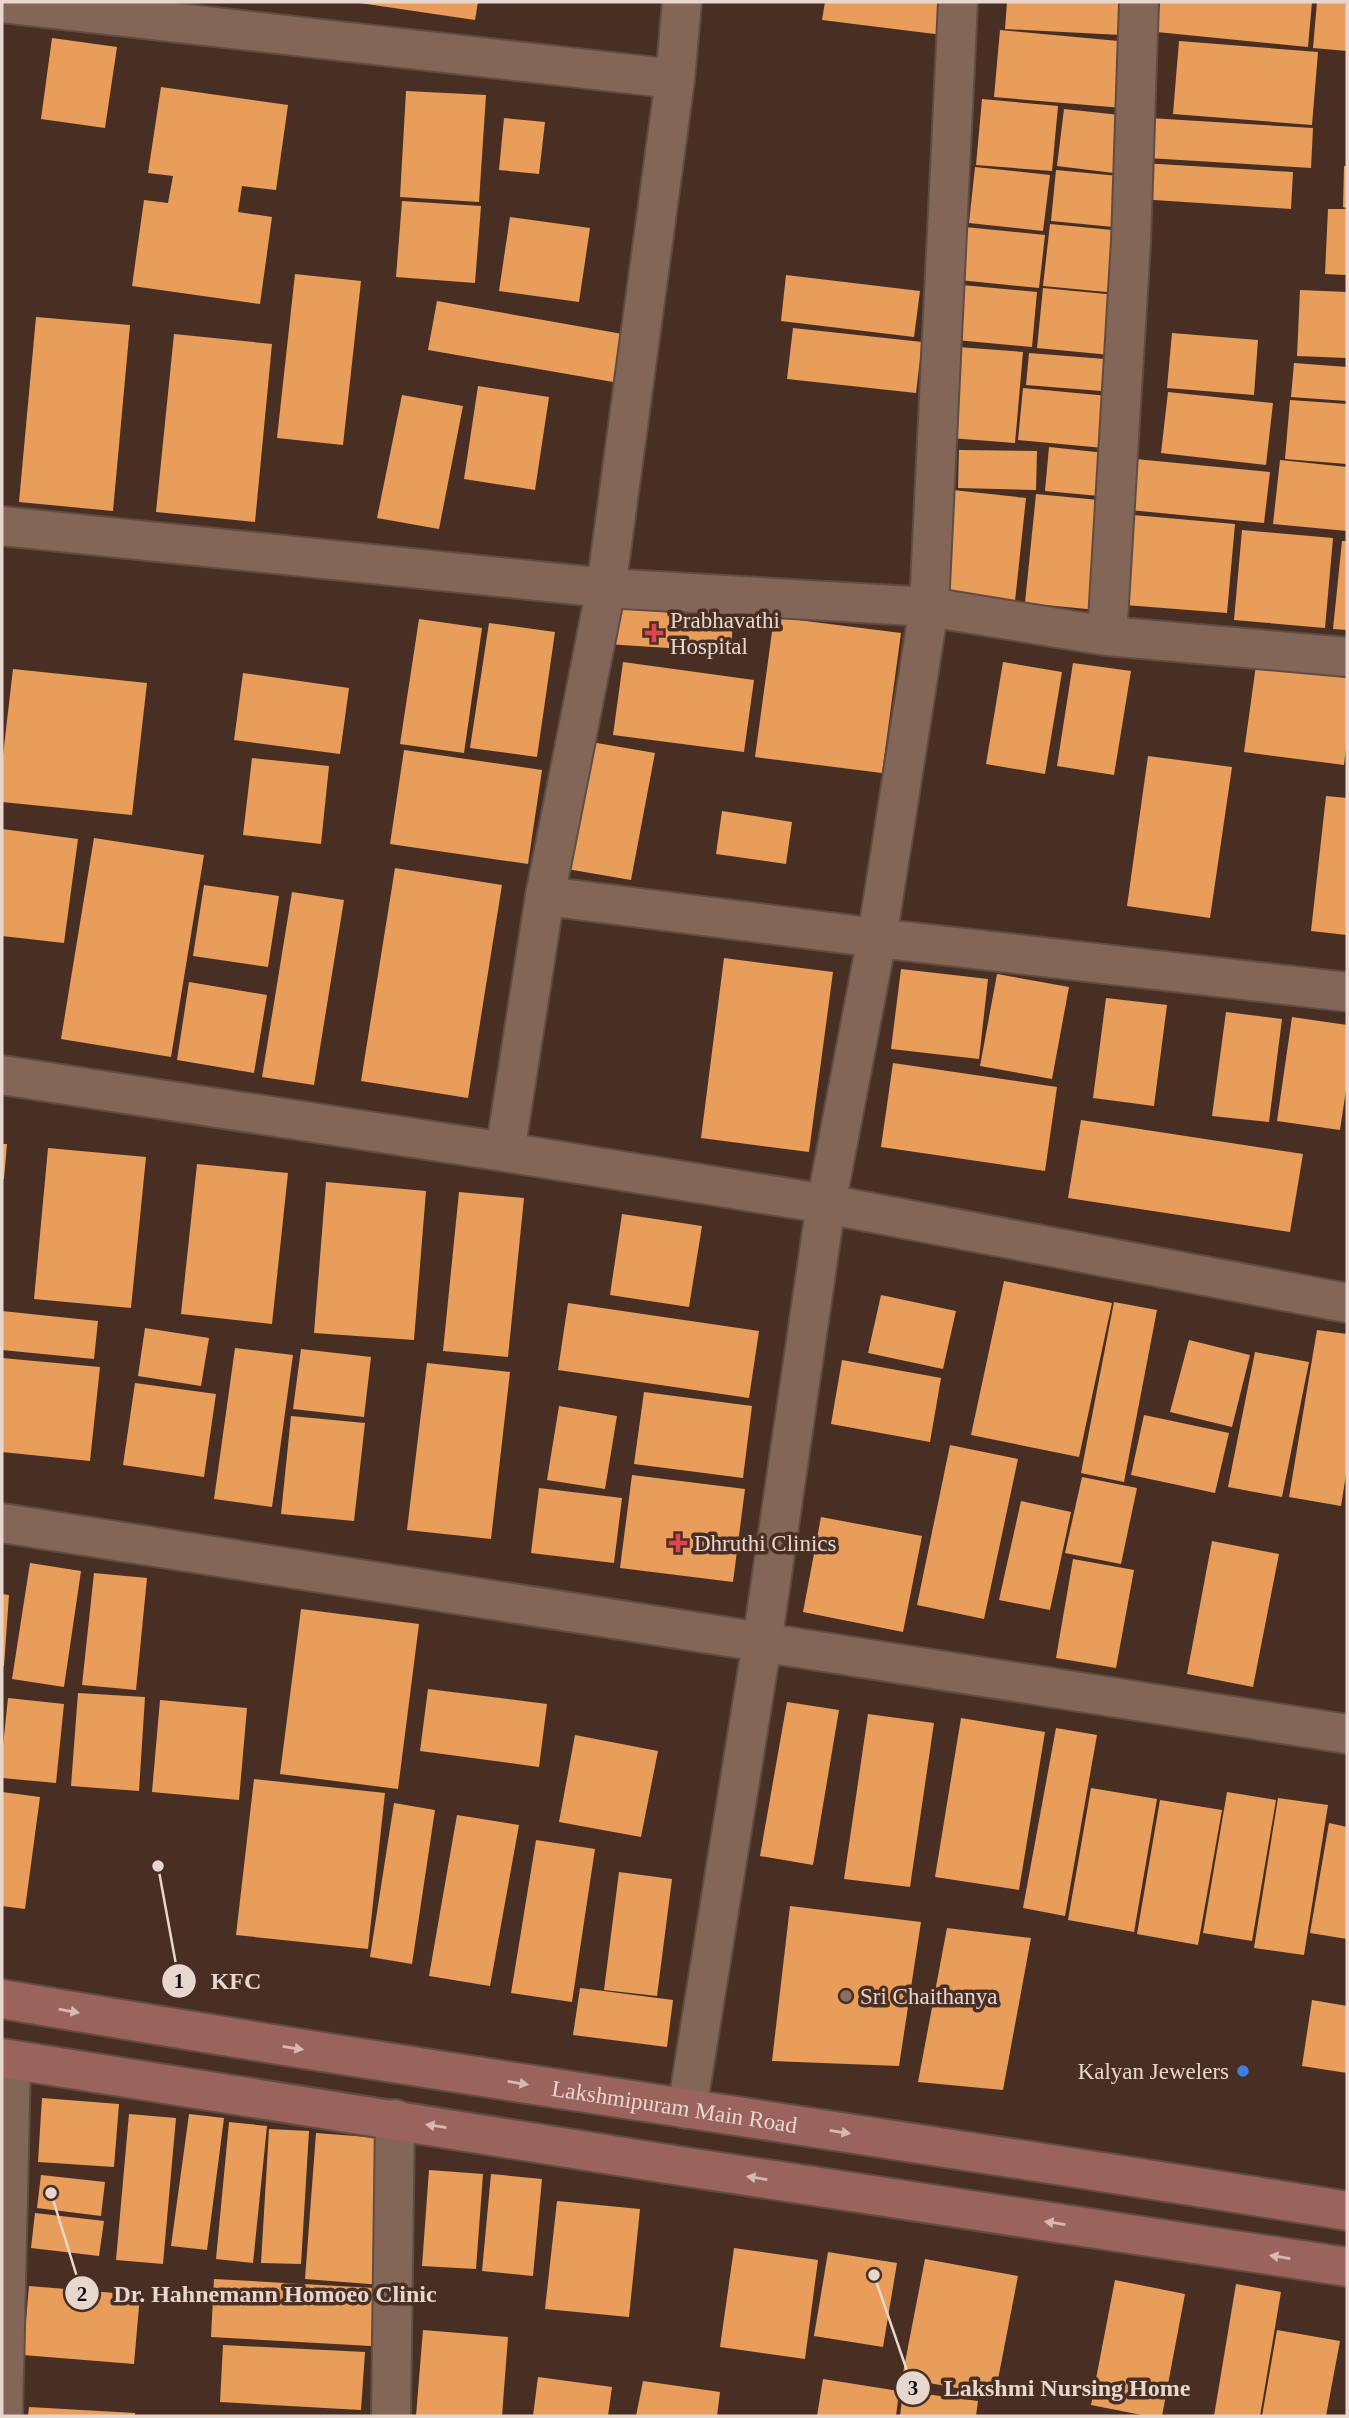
<svg xmlns="http://www.w3.org/2000/svg" width="1349" height="2418" viewBox="0 0 1349 2418" font-family="'Times New Roman',serif">
	<style>
		.building { fill: #e89e5a }
		.lines { fill: none; stroke-linecap: round; stroke-linejoin: round }
		.minor-casing { stroke: #624c42; stroke-width: 42 }
		.secondary-casing { stroke: #624c42; stroke-width: 42 }
		.minor { stroke: #836658; stroke-width: 38 }
		.secondary { stroke: #9b635d; stroke-width: 38 }
		.oneway { fill: #d5bab2 }
		.health-dot { fill: #e0444e; stroke: #492f23; stroke-width: 2.5 }
		.education-dot { fill: #8d6e63; stroke: #492f23; stroke-width: 2.5 }
		.shop-dot { fill: #3f7fe0; stroke: #492f23; stroke-width: 2.5 }
		.labels { text-anchor: middle; dominant-baseline: central; stroke-width: 7; stroke-linejoin: round; paint-order: stroke }
		.poi-label { font-size: 23px; fill: #e8d7cf; stroke: #492f23; text-anchor: start }
		.street-label { font-size: 23px; fill: #e8d7cf; stroke: #492f23 }
		.leader { fill: none; stroke: #e8d7cf; stroke-width: 2.5 }
		.callout-dot { fill: #e8d7cf; stroke: #492f23; stroke-width: 2.5 }
		.mark-label { font-size: 21px; text-anchor: middle; font-weight: bold; fill: #111 }
		.callout-label { font-size: 24px; text-anchor: middle; font-weight: bold; fill: #e8d7cf; stroke: #492f23; stroke-width: 7; stroke-linejoin: round; paint-order: stroke }
	</style>
	<rect width="100%" height="100%" fill="#492f23"/>
	<!-- building -->
	<path class="building" d="M353,2H478L475,20Z
		M825,2H948L943,35L822,20Z
		M1007,2H1123L1121,35L1005,29Z
		M1160,2H1312L1308,47L1157,32Z
		M1317,2H1347V51L1313,48Z
		M1000,30L1129,42L1123,108L994,97Z
		M52,38L117,47L105,128L41,119Z
		M1179,41L1318,52L1312,125L1173,114Z
		M161,87L288,105L276,190L242,186L238,212L272,217L260,304L132,286L144,200L168,203L173,176L148,173Z
		M406,91L486,95L479,202L400,197Z
		M982,99L1058,106L1052,171L976,165Z
		M1064,109L1120,115L1114,173L1057,166Z
		M504,118L545,122L539,174L499,170Z
		M1149,118L1313,128L1311,168L1147,158Z
		M1141,163L1293,172L1291,209L1139,199Z
		M1344,166H1347V208L1343,207Z
		M975,167L1050,175L1043,231L969,223Z
		M1056,170L1129,177L1124,228L1051,221Z
		M402,201L481,206L475,283L396,277Z
		M1328,209H1347V275L1325,274Z
		M510,217L590,228L579,302L499,291Z
		M1050,224L1123,231L1117,293L1043,286Z
		M965,227L1045,235L1039,288L959,280Z
		M295,274L361,281L343,445L277,438Z
		M786,275L920,291L914,337L781,321Z
		M962,285L1037,292L1032,347L956,340Z
		M1043,288L1127,296L1121,356L1037,348Z
		M1300,290L1347,292V358L1297,356Z
		M437,301L628,335L619,383L428,350Z
		M36,317L130,325L113,511L19,502Z
		M793,328L922,342L916,393L787,379Z
		M1172,333L1258,340L1254,395L1167,388Z
		M174,334L272,344L255,522L156,512Z
		M958,347L1023,352L1015,443L950,438Z
		M1029,353L1118,360L1114,392L1026,385Z
		M1294,363L1347,367V401L1291,397Z
		M478,386L549,397L535,490L464,479Z
		M1023,388L1119,397L1114,449L1018,440Z
		M1168,392L1273,403L1266,465L1161,453Z
		M402,395L463,406L439,529L377,518Z
		M1290,400L1347,404V464L1285,459Z
		M1049,447L1115,454L1110,497L1045,491Z
		M959,450L1037,451L1036,490L958,488Z
		M1125,458L1270,472L1264,523L1119,509Z
		M1280,460L1347,467V531L1273,524Z
		M953,490L1026,498L1015,601L941,594Z
		M1036,494L1109,501L1097,610L1025,603Z
		M1133,515L1235,524L1227,613L1125,605Z
		M1242,530L1333,538L1325,628L1234,620Z
		M1342,541H1347V630L1333,629Z
		M609,596L734,604L731,652L606,644Z
		M774,617L901,633L882,773L755,757Z
		M419,619L482,628L464,753L400,744Z
		M489,623L555,632L537,757L470,748Z
		M623,662L754,680L744,752L613,735Z
		M1003,662L1062,672L1045,774L986,764Z
		M1073,663L1131,671L1114,775L1057,766Z
		M1256,665L1347,678V740L1344,765L1244,752Z
		M13,669L147,683L132,815L2,802V764Z
		M243,673L349,688L340,754L234,740Z
		M591,742L655,753L631,880L567,869Z
		M404,750L542,770L528,864L390,844Z
		M1148,756L1232,767L1210,918L1127,906Z
		M252,758L329,766L321,844L243,835Z
		M1326,796L1347,798V935L1311,931Z
		M722,811L792,822L786,864L716,854Z
		M2,829L78,839L64,943L2,936Z
		M94,838L204,855L171,1057L61,1039Z
		M395,868L502,885L468,1098L361,1081Z
		M204,885L279,896L268,967L193,956Z
		M292,892L344,900L314,1085L262,1077Z
		M724,958L833,972L809,1152L701,1138Z
		M901,969L988,979L979,1059L891,1049Z
		M997,974L1069,987L1052,1079L980,1066Z
		M189,982L267,995L254,1073L177,1060Z
		M1106,998L1167,1005L1154,1106L1093,1098Z
		M1226,1012L1282,1019L1269,1122L1212,1116Z
		M1292,1017L1347,1025V1083L1340,1130L1277,1121Z
		M893,1063L1057,1087L1045,1171L881,1147Z
		M1081,1120L1303,1154L1290,1232L1068,1198Z
		M2,1144H7L4,1179H2Z
		M48,1148L146,1157L131,1308L34,1299Z
		M197,1164L288,1173L272,1324L181,1314Z
		M326,1182L426,1191L414,1340L314,1333Z
		M459,1192L524,1198L508,1357L443,1351Z
		M622,1214L702,1226L689,1307L610,1295Z
		M1004,1281L1112,1303L1079,1457L971,1435Z
		M881,1295L956,1311L943,1369L868,1353Z
		M1114,1302L1157,1310L1124,1482L1081,1473Z
		M568,1303L759,1331L749,1398L558,1370Z
		M2,1311L98,1321L94,1359L2,1350Z
		M145,1328L209,1338L201,1386L138,1376Z
		M1317,1330L1347,1334V1468L1341,1506L1289,1497Z
		M1189,1340L1250,1355L1232,1427L1170,1412Z
		M235,1348L293,1355L272,1507L214,1499Z
		M301,1349L371,1357L364,1417L293,1409Z
		M1255,1352L1309,1362L1282,1497L1228,1487Z
		M2,1358L100,1367L90,1461L2,1452Z
		M842,1360L941,1378L930,1442L831,1424Z
		M427,1363L510,1372L491,1539L407,1530Z
		M135,1383L216,1394L204,1477L123,1465Z
		M644,1392L752,1406L743,1478L634,1464Z
		M559,1406L617,1416L605,1489L547,1480Z
		M1144,1415L1229,1433L1215,1493L1131,1475Z
		M291,1416L365,1423L354,1521L281,1514Z
		M950,1445L1018,1459L984,1619L917,1605Z
		M632,1475L745,1489L733,1582L620,1568Z
		M1082,1477L1137,1488L1121,1564L1065,1553Z
		M539,1488L622,1498L614,1563L531,1553Z
		M1021,1501L1071,1512L1050,1610L999,1600Z
		M821,1517L922,1536L903,1632L803,1612Z
		M1212,1541L1279,1554L1253,1687L1187,1674Z
		M1073,1559L1134,1570L1116,1668L1056,1658Z
		M30,1563L81,1571L64,1687L12,1679Z
		M94,1573L147,1578L136,1690L82,1685Z
		M2,1594L9,1595L4,1666H2Z
		M301,1609L419,1624L398,1789L280,1774Z
		M428,1689L547,1704L539,1767L420,1751Z
		M78,1693L145,1697L139,1791L71,1786Z
		M8,1698L64,1704L56,1783L2,1778V1755Z
		M160,1700L247,1708L239,1800L152,1792Z
		M787,1702L839,1710L813,1865L760,1856Z
		M868,1714L934,1723L910,1887L844,1879Z
		M961,1718L1045,1732L1019,1890L935,1877Z
		M1056,1728L1097,1735L1065,1916L1023,1908Z
		M575,1735L658,1751L641,1837L559,1822Z
		M254,1779L385,1793L368,1949L236,1935Z
		M1091,1788L1157,1799L1134,1932L1068,1920Z
		M2,1792L40,1797L25,1909L2,1906Z
		M1227,1792L1276,1800L1252,1941L1203,1933Z
		M1278,1798L1328,1805L1304,1955L1254,1948Z
		M1160,1800L1222,1810L1198,1945L1137,1934Z
		M394,1803L435,1810L412,1964L370,1957Z
		M457,1815L519,1825L490,1986L429,1976Z
		M1329,1823L1347,1827V1939L1310,1933Z
		M536,1840L595,1849L572,2002L511,1993Z
		M619,1872L672,1879L657,1996L604,1990Z
		M790,1906L921,1922L899,2066L772,2061Z
		M947,1928L1031,1938L1003,2090L918,2082Z
		M580,1988L673,2000L667,2047L573,2035Z
		M1312,2000L1347,2006V2073L1302,2066Z
		M42,2098L119,2104L114,2167L38,2162Z
		M129,2114L176,2118L163,2264L116,2260Z
		M189,2114L224,2118L207,2250L171,2246Z
		M229,2122L267,2126L253,2263L216,2259Z
		M269,2129L309,2131L301,2264L261,2263Z
		M316,2133L393,2139L382,2285L305,2279Z
		M429,2170L483,2174L476,2269L422,2266Z
		M491,2174L542,2179L533,2276L482,2271Z
		M41,2175L105,2182L101,2216L37,2208Z
		M557,2201L640,2209L629,2317L545,2309Z
		M35,2213L104,2221L99,2256L31,2248Z
		M734,2248L818,2260L805,2359L720,2347Z
		M828,2252L897,2263L883,2347L814,2336Z
		M925,2259L1018,2276L995,2395L902,2378Z
		M214,2279L374,2288L371,2346L211,2337Z
		M1115,2280L1185,2294L1162,2416H1147L1091,2405Z
		M1236,2284L1281,2292L1260,2416H1214Z
		M29,2286L140,2295L134,2364L23,2355Z
		M423,2330L508,2337L502,2416H416Z
		M1277,2330L1340,2341L1326,2416H1262Z
		M223,2345L365,2352L361,2410L220,2402Z
		M538,2377L612,2387L608,2416H533Z
		M823,2379L899,2391L896,2416H817Z
		M643,2381L720,2392L717,2416H636Z
		M903,2391L978,2401L976,2416H900Z
		M29,2407L135,2413V2416H28Z"/>
	<g class="lines">
		<defs>
			<path id="minor" d="M2,3L675,79
				M2,526L606,588L929,607L1107,636L1347,657
				M1107,636L1131,241L1139,2
				M545,896L877,938L1347,992
				M2,1075L505,1152L826,1204L1347,1303
				M505,1152L545,896L606,588L675,79L682,2
				M2,1523L1347,1734
				M687,2109L762,1643L826,1204L877,938L929,607L958,2
				M3,2416L11,2060
				M391,2416L395,2119"/>
			<g id="secondary">
				<path id="s1" d="M2,1999C449,2076 899,2138 1347,2211"/>
				<path d="M2,2058L674,2165L1347,2267"/>
			</g>
		</defs>
		<!-- minor casing -->
		<use href="#minor" class="minor-casing"/>
		<!-- secondary casing -->
		<use href="#secondary" class="secondary-casing"/>
		<!-- minor -->
		<use href="#minor" class="minor"/>
		<!-- secondary -->
		<use href="#secondary" class="secondary"/>
	</g>
	<!-- one-way arrows -->
	<defs><path id="oneway-solid" d="M-6-.8H1V-3.2L6.5 0L1 3.2V.8H-6Z" transform="scale(1.75)"/></defs>
	<g class="oneway">
		<use href="#oneway-solid" transform="translate(69 2011) rotate(10)"/>
		<use href="#oneway-solid" transform="translate(293 2048) rotate(9)"/>
		<use href="#oneway-solid" transform="translate(518 2083) rotate(9)"/>
		<use href="#oneway-solid" transform="translate(436 2126) rotate(-171)"/>
		<use href="#oneway-solid" transform="translate(840 2132) rotate(9)"/>
		<use href="#oneway-solid" transform="translate(757 2178) rotate(-171)"/>
		<use href="#oneway-solid" transform="translate(1055 2223) rotate(-171)"/>
		<use href="#oneway-solid" transform="translate(1280 2257) rotate(-171)"/>
	</g>
	<!-- markers -->
	<g class="health-dot">
		<path d="M650.5 622.5h7v7h7v7h-7v7h-7v-7h-7v-7h7z"/>
		<path d="M674.5 1532.5h7v7h7v7h-7v7h-7v-7h-7v-7h7z"/>
	</g>
	<circle class="education-dot" cx="846" cy="1996" r="7"/>
	<circle class="shop-dot" cx="1243" cy="2071" r="7"/>
	<g class="labels">
		<!-- poi labels -->
		<g class="poi-label">
			<text x="670" y="620">Prabhavathi<tspan x="670" dy="26">Hospital</tspan></text>
			<text x="694" y="1543">Dhruthi Clinics</text>
			<text x="860" y="1996">Sri Chaithanya</text>
			<text x="1229" y="2071" text-anchor="end">Kalyan Jewelers</text>
		</g>
		<!-- street labels -->
		<g class="street-label">
			<text stroke="none"><textPath href="#s1" startOffset="681">Lakshmipuram Main Road</textPath></text>
		</g>
	</g>
	<!-- callouts -->
	<path class="leader" d="M158 1866L179 1981M51 2193L82 2293M874 2275L913 2388"/>
	<g class="callout-dot">
		<circle cx="158" cy="1866" r="7"/>
		<circle cx="51" cy="2193" r="7"/>
		<circle cx="874" cy="2275" r="7"/>
		<circle cx="179" cy="1981" r="18"/>
		<circle cx="82" cy="2293" r="18"/>
		<circle cx="913" cy="2388" r="18"/>
	</g>
	<g class="mark-label">
		<text x="179" y="1988">1</text>
		<text x="82" y="2301">2</text>
		<text x="913" y="2395">3</text>
	</g>
	<g class="callout-label">
		<text x="236" y="1989">KFC</text>
		<text x="275" y="2302">Dr. Hahnemann Homoeo Clinic</text>
		<text x="1067" y="2396">Lakshmi Nursing Home</text>
	</g>
	<!-- border -->
	<rect width="1349" height="2418" fill="none" stroke="#e8d7cf" stroke-width="7"/>
</svg>
